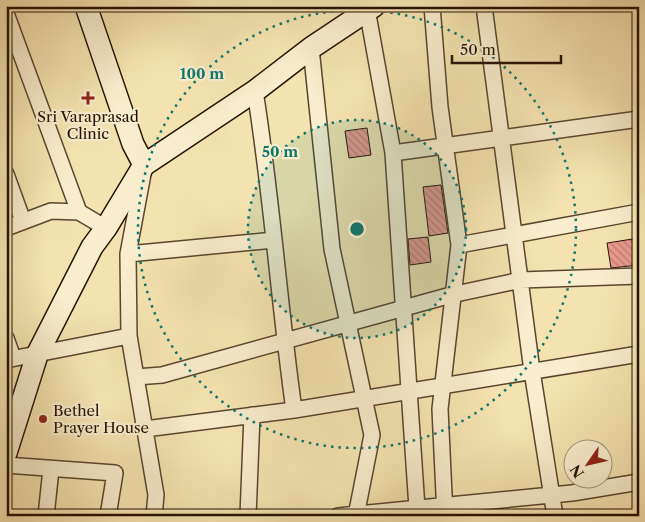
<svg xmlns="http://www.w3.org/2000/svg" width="645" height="522" viewBox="0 0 645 522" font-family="'Libre Caslon Text',serif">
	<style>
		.building { fill: url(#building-back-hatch); stroke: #261204 }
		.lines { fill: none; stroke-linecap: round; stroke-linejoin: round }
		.street-casing { stroke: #5a462f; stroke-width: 18 }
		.secondary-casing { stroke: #261204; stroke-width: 24 }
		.street { stroke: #f8edcc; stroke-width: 15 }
		.secondary { stroke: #f8edcc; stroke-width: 21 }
		.ring { fill: none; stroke: #0f766e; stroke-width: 2.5; stroke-dasharray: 2.5 5 }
		.poi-dot { fill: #8f2418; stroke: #f8edcc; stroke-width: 2 }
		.labels { text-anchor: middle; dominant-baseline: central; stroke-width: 4.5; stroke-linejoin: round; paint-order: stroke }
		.poi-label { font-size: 15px; fill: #261204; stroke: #f8edcc }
		.centre { fill: #0f766e; stroke: #f8edcc; stroke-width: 2.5 }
		.ring-label { font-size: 15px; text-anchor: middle; font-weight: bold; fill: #0f766e; stroke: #f8edcc; stroke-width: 4.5; stroke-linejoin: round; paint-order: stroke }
	</style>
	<defs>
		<pattern id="building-back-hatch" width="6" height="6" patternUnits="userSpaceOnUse" patternTransform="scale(1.25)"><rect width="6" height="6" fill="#e99a8e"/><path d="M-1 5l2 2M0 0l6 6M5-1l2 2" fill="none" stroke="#bd7c72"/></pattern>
	</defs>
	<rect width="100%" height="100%" fill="#f4e3b0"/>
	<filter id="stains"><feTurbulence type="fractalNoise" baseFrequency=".004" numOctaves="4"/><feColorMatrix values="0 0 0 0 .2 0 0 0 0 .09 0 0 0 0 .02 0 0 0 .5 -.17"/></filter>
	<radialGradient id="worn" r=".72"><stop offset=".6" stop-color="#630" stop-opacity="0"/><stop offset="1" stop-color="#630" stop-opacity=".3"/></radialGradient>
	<!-- building -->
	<path class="building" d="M367,128L371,155L349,158L345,131Z
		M441,185L448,233L429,236L423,187Z
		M428,237L431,262L410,265L408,239Z
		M639,238V265L611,268L607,243Z"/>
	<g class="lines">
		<defs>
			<path id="street" d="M432,6L440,107L459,245L440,409L445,516
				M484,6L532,371L555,516
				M367,9L393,153
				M6,13L79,212
				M311,48L332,249L372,435L356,516
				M255,91C272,197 279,304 294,410
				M6,174L23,221
				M6,228L51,211L79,212L106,228
				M459,245L639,212
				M128,254L274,240
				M129,336L128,254L143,174
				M6,338L13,358
				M6,360L129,336L156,495L154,516
				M136,377L162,375L451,295L521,280L639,276
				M145,429L294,410L639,354
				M6,465L115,473L108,516
				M417,508L393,153L639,119
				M46,516L51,469
				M248,516L252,415
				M338,516L572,493L639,482"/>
			<path id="secondary" d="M86,6L133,144L144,165
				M6,453L37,355L92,247L106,228L144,165L255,91L311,48L374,6"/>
		</defs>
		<!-- street casing -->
		<use href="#street" class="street-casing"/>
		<!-- secondary casing -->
		<use href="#secondary" class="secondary-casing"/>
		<!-- street -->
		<use href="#street" class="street"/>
		<!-- secondary -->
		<use href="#secondary" class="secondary"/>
	</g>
	<!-- distance rings -->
	<circle cx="357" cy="229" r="109" fill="#0f766e" fill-opacity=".12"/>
	<g class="ring">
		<circle cx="357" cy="229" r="109"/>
		<circle cx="357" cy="229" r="219"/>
	</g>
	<!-- markers -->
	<g class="poi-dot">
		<path d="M85.5 90.5h5v5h5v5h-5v5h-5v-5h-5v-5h5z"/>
		<circle cx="43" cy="419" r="5"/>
	</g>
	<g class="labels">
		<!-- poi labels -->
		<g class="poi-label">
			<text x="88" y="116">Sri Varaprasad<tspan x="88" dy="17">Clinic</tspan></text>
			<text x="53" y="410" text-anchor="start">Bethel<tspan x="53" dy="17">Prayer House</tspan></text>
		</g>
	</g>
	<circle cx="357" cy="229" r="8" class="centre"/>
	<g class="ring-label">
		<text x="202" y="79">100 m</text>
		<text x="280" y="157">50 m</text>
	</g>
	<!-- margin -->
	<rect width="645" height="522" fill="none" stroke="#f4e3b0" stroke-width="25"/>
	<rect x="8" y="8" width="630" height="507" fill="none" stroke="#261204" stroke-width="2.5"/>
	<rect x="12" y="12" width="620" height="497" fill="none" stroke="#261204"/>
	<!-- north arrow -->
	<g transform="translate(588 464) rotate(236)"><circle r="24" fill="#f8edcc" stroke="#a4957c"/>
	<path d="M0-4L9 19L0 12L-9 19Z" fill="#8f2418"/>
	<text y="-8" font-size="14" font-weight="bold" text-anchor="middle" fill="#261204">N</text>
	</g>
	<!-- scale -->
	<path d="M452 55v8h109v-8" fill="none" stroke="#261204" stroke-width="2.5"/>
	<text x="460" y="55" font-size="15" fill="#261204" stroke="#f8edcc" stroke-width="4" paint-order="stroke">50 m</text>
	<rect width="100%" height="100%" filter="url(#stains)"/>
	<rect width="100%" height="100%" fill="url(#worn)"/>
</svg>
